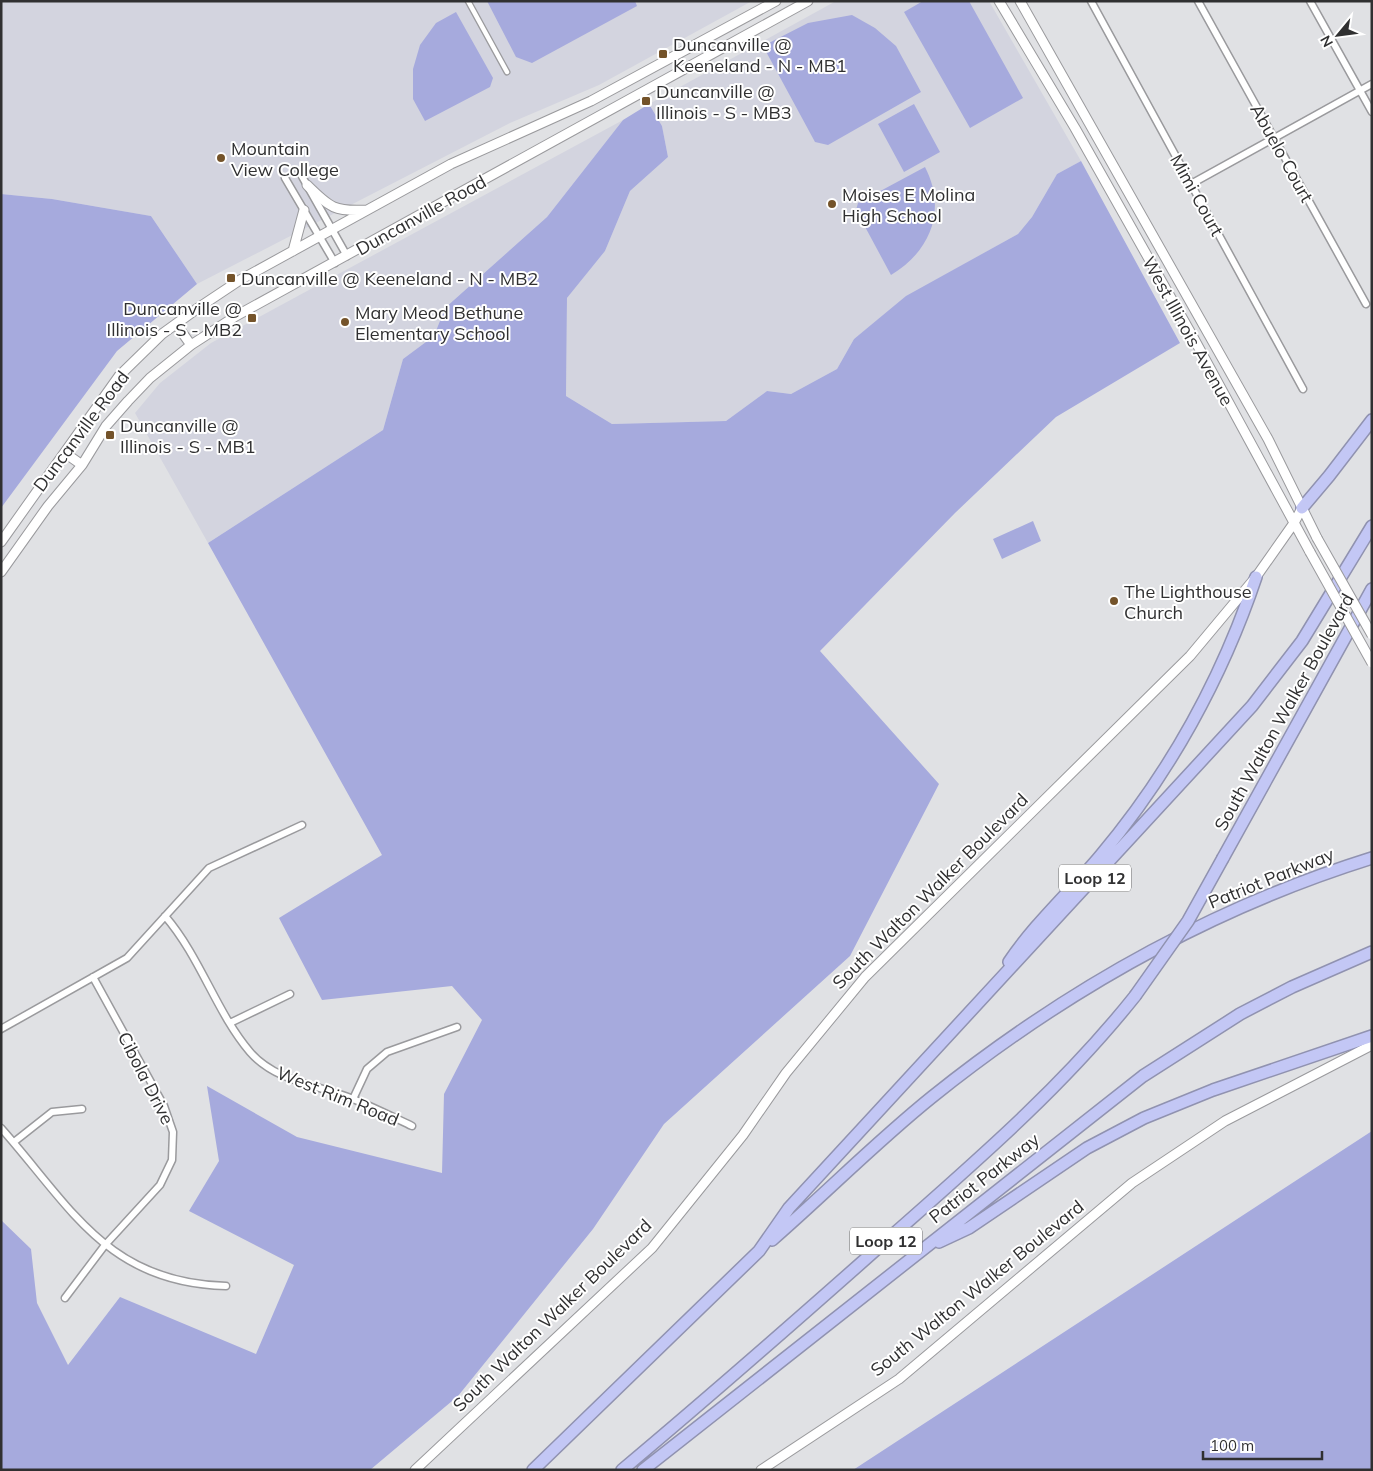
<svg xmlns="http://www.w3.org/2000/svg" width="1373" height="1471" viewBox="0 0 1373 1471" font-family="Mulish,sans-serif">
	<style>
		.built { fill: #d3d4df }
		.green { fill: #a6aadd }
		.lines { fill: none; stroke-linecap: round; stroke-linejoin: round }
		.pedestrian-casing { stroke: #9a9a9d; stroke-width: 7 }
		.minor-casing { stroke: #9a9a9d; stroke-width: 9 }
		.secondary-casing { stroke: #9a9a9d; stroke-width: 11 }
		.motorway-casing { stroke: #9092b0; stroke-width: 14 }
		.pedestrian { stroke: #fff; stroke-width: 4.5 }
		.minor { stroke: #fff; stroke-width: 6 }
		.secondary { stroke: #fff; stroke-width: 9 }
		.motorway { stroke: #c3c7f5; stroke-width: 11 }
		.secondary-bridge-casing { stroke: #9a9a9d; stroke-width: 11; stroke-linecap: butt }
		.motorway-bridge-casing { stroke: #9092b0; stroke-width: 14; stroke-linecap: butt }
		.secondary-bridge { stroke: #fff; stroke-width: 9 }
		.motorway-bridge { stroke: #c3c7f5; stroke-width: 11 }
		.poi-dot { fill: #74532a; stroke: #fff; stroke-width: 2 }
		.labels { text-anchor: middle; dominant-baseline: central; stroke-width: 4; stroke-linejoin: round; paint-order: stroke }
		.shield { fill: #fff; stroke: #6e6e6f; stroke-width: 1 }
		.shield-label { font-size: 16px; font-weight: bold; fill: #303031 }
		.poi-label { font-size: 18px; fill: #303031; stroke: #fff; text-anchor: start }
		.street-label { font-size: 18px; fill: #303031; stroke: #fff }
	</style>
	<rect width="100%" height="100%" fill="#e0e1e4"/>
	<!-- built -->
	<path class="built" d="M1,1H752L599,85L510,123L197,284L151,216L52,199L1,194Z
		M836,1H989L1081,161L1057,174L1032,217L1018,234L906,297L854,339L837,369L791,394L767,391L726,421L612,424L566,396L567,298L605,251L630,191L668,157L662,126L649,104Z
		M623,120L547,217L445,308L434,336L403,359L383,430L208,543L135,413L160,383L211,343Z"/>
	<!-- green -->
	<path class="green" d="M487,1H635L637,6L532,63L516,57Z
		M923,1H969L1023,98L970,128L904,12Z
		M456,12L493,78L490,87L425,121L413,99V69L420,45L436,23Z
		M852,15L875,28L896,46L921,92L828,145L815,142L763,46L808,23Z
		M649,104L662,126L668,157L630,191L605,251L567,298L566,396L612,424L726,421L767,391L791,394L837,369L854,339L906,296L1018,234L1032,217L1057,174L1081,161L1180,343L1056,417L955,513L820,651L939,784L850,956L664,1124L593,1229L458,1396L370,1470H1V1220L31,1249L37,1303L68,1365L120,1297L256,1354L294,1265L189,1211L219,1161L207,1086L297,1137L442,1173L444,1094L482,1020L452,986L322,1000L279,918L382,855L208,543L383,430L403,359L434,336L445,308L547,217L623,120Z
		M914,104L940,152L904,172L878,124Z
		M925,167C947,210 931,251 891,275L856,210L858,203Z
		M1,194L52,199L151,216L197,284L117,351L1,508Z
		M1033,521L1041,541L1002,559L993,539Z
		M1372,1131V1470H853Z"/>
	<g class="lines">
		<defs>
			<path id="pedestrian" d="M468,1L507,72"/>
			<path id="minor" d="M1091,1L1303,389
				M1198,1L1366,304
				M1310,1L1372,112
				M299,171L347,256
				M285,178L335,263
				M1191,184L1372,84
				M165,916C201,958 216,1012 250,1052C276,1082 319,1085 353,1099C373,1107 393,1117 412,1126
				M230,1023L290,994
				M1,1029L127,958L209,868L302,825
				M353,1099L367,1069L387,1052L457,1027
				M1,1128C71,1207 107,1283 226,1286
				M14,1142L52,1112L82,1109
				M65,1298L105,1245L160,1185L172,1160L173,1132L164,1106L93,977"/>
			<path id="secondary" d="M999,1L1075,128L1193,337L1310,552
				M1020,1L1268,439L1317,538
				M307,185C330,208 335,212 367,210
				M293,251L304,210
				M176,324L191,345
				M65,453L82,465
				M1,542L119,376L162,334L198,308L240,280L451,164L591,101L776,1
				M1,572L48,506L82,465L106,426L128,401L150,378L191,345L236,316L808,1
				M415,1470L652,1248L743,1135L786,1073L865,977L1190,656L1256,577L1294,523L1302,508
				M761,1470L899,1379L1132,1183L1225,1121L1372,1045"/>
			<path id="motorway" d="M1302,508L1329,476L1372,420
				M1223,858L1372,589
				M1009,962C1035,923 1071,891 1101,855C1169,774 1222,678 1256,577
				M772,1240C826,1193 876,1142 932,1097C1063,992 1212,908 1372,858
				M939,1242L969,1228L1087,1148L1144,1118L1213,1090L1372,1036
				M533,1470L759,1251L789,1208L1252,706L1302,641L1372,526
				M622,1470C715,1392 806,1312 896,1232C981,1157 1065,1084 1135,996
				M643,1470L1143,1076L1240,1014L1292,987L1372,952"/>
		</defs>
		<!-- pedestrian casing -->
		<use href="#pedestrian" class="pedestrian-casing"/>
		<!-- minor casing -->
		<use href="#minor" class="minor-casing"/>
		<!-- secondary casing -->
		<use href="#secondary" class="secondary-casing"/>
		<!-- motorway casing -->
		<use href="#motorway" class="motorway-casing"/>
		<!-- pedestrian -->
		<use href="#pedestrian" class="pedestrian"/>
		<!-- minor -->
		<use href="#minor" class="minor"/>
		<!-- secondary -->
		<use href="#secondary" class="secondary"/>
		<!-- motorway -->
		<use href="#motorway" class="motorway"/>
		<defs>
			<path id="secondary-bridge" d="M1317,538L1372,635
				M1310,552L1372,663"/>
			<path id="motorway-bridge" d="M1135,996L1188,921L1223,858"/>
		</defs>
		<!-- secondary-bridge casing -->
		<use href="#secondary-bridge" class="secondary-bridge-casing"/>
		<!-- motorway-bridge casing -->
		<use href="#motorway-bridge" class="motorway-bridge-casing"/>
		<!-- secondary-bridge -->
		<use href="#secondary-bridge" class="secondary-bridge"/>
		<!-- motorway-bridge -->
		<use href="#motorway-bridge" class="motorway-bridge"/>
	</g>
	<!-- markers -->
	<g class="poi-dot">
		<rect x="658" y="49" width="10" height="10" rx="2.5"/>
		<rect x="641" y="96" width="10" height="10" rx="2.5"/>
		<circle cx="221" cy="158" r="5"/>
		<circle cx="832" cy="204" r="5"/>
		<rect x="226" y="273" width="10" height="10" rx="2.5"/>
		<rect x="247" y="313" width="10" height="10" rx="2.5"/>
		<circle cx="345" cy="322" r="5"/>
		<rect x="105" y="430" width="10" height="10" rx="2.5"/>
		<circle cx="1114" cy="601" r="5"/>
	</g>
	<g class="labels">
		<!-- shield labels -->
		<g class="shield">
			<rect x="1059" y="864.5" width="72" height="27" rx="4"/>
			<rect x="850" y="1227.5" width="72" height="27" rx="4"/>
		</g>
		<g class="shield-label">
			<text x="1095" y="878">Loop 12</text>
			<text x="886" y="1241">Loop 12</text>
		</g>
		<!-- poi labels -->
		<g class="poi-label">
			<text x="673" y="44">Duncanville @<tspan x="673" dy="21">Keeneland - N - MB1</tspan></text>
			<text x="656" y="91">Duncanville @<tspan x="656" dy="21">Illinois - S - MB3</tspan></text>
			<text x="231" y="148">Mountain<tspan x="231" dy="21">View College</tspan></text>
			<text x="842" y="194">Moises E Molina<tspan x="842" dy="21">High School</tspan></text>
			<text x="241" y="278">Duncanville @ Keeneland - N - MB2</text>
			<text x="242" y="308" text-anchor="end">Duncanville @<tspan x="242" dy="21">Illinois - S - MB2</tspan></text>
			<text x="355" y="312">Mary Meod Bethune<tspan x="355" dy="21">Elementary School</tspan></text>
			<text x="120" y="425">Duncanville @<tspan x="120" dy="21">Illinois - S - MB1</tspan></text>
			<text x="1124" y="591">The Lighthouse<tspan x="1124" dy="21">Church</tspan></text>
		</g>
		<!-- street labels -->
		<g class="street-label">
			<text transform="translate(1282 153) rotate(61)">Abuelo Court</text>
			<text transform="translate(1197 195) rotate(61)">Mimi Court</text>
			<text transform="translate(421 215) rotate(-29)">Duncanville Road</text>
			<text transform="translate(1188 331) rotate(61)">West Illinois Avenue</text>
			<text transform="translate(81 431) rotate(-53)">Duncanville Road</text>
			<text transform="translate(1284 712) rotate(-61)">South Walton Walker Boulevard</text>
			<text transform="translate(1271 878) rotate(-22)">Patriot Parkway</text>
			<text transform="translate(930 891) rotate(-45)">South Walton Walker Boulevard</text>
			<text transform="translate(146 1078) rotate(63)">Cibola Drive</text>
			<text transform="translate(338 1096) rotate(22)">West Rim Road</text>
			<text transform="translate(984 1178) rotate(-38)">Patriot Parkway</text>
			<text transform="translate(977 1288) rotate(-39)">South Walton Walker Boulevard</text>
			<text transform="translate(552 1315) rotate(-44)">South Walton Walker Boulevard</text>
		</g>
	</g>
	<!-- border -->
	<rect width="1373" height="1471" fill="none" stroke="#303031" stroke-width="5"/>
	<!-- north arrow -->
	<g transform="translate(1338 35) rotate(241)" stroke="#ffffff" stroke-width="4" paint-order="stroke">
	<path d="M0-4L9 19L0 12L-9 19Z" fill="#303031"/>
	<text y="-8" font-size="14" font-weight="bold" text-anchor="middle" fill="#303031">N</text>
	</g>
	<!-- scale -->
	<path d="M1203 1451v8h119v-8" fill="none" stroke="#303031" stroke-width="2.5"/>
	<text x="1210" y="1451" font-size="15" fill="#303031" stroke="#ffffff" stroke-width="4" paint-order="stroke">100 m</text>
</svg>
